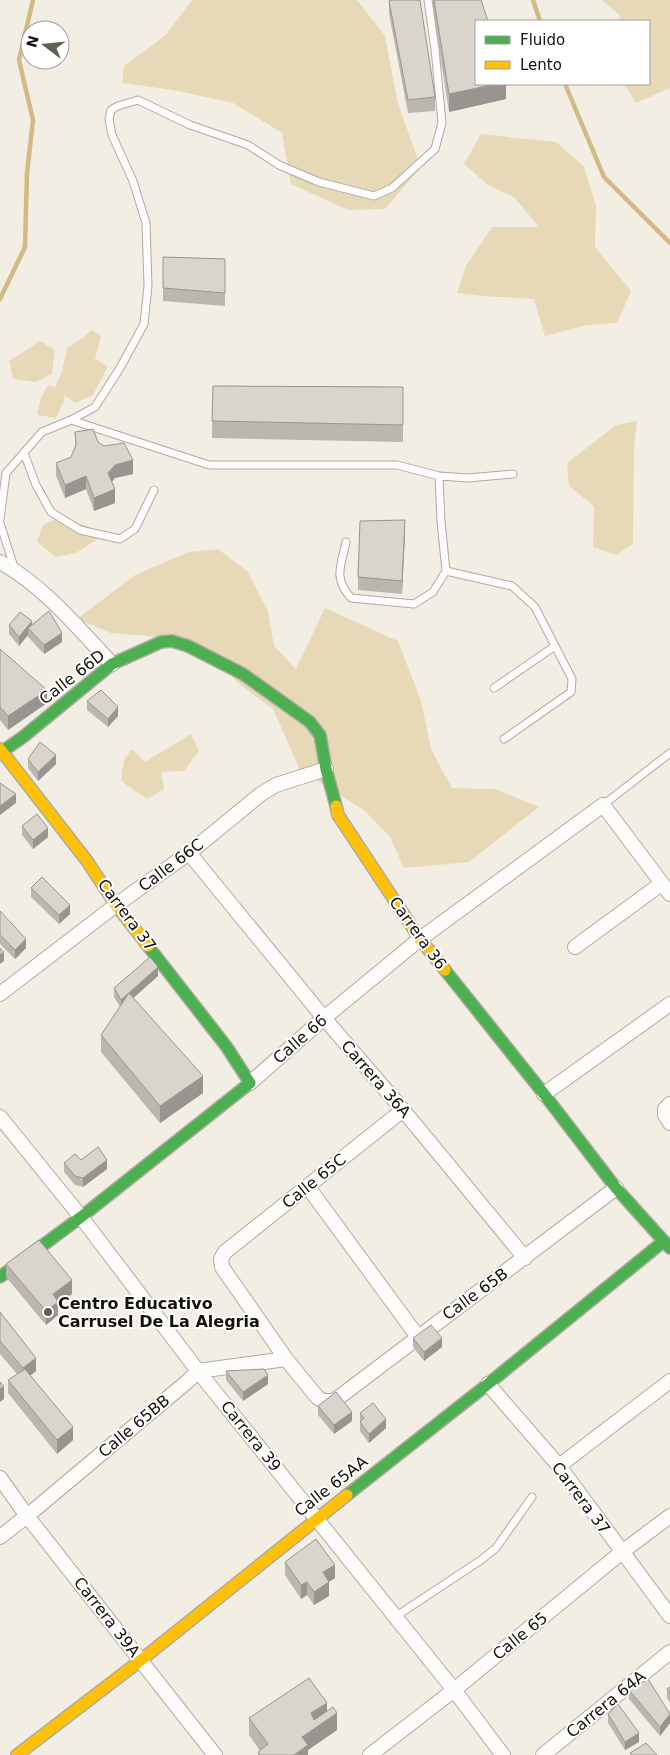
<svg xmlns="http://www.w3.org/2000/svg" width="670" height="1755" viewBox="0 0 670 1755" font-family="'DejaVu Sans',sans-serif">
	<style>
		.green { fill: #e7d9b8 }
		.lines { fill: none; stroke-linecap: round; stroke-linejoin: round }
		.stream { stroke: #d1ba83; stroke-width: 4.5 }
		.lane-casing { stroke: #afaba3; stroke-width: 9 }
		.street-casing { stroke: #afaba3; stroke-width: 16 }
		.fast-casing { stroke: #afaba3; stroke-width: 14 }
		.slow-casing { stroke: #afaba3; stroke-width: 14 }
		.lane { stroke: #fdfcfb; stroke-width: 7 }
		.street { stroke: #fdfcfb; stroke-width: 14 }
		.fast { stroke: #4caf50; stroke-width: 11 }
		.slow { stroke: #ffc107; stroke-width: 11 }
		.wall { fill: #bbb7b0 }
		.shaded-wall { fill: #989590 }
		.building { fill: #d9d5cd; stroke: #989590 }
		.poi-dot { fill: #635f57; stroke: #fff; stroke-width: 2 }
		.labels { text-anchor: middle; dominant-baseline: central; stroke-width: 4; stroke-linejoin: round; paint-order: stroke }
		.street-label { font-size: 16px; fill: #15120b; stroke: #fff }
		.poi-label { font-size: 16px; font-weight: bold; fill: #15120b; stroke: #fff; text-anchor: start }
	</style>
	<rect width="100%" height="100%" fill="#f3eee3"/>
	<!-- green -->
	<path class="green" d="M192,0H357L385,36L398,104L421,167L385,209L348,210L291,184L282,133L233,103L173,90L122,83L124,66L166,35Z
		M602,0H670V88L636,103L624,84H649V21H619L620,16Z
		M481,134L556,142L584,167L596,206L595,247L631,291L617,323L587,325L545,336L534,299L483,296L457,293L466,266L492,227H539L514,197L488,185L464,164Z
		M92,330L101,336L95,359L108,366L93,395L75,403L63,394L65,398L56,418L37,415L41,398L48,385L55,387L62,372L67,348L84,337Z
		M40,341L55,350L52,374L36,382L13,379L9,361Z
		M637,421L634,448L633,544L616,555L593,547L594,506L569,486L567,463L616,425Z
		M59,517L87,526L98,539L76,553L56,557L37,542L43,525Z
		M218,549L247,571L268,611L274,646L296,669L325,608L398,641L421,701L431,749L452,788L495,789L539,807L469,862L404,868L390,837L364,810L300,770L273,709L238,683L206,648L158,637L111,633L77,619L135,575L189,552Z
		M191,734L199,751L184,771L161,772L164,789L147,799L121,781L124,760L132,749L145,762Z"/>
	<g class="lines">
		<!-- stream -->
		<path class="stream" d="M533,0L540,21
			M565,84L604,177L670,243
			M0,299L25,247L27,173L33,120L19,60L33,0"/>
		<defs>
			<path id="lane" d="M71,420L95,407L120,368L144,324L148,286L146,223L133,181L112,135L109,119L111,110L118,106L138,100L190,125L248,145L279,165L319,182L374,196L392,188L435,149L442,123L435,49L428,0
				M24,453L36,485L51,512L80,530L120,539L135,529L154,490
				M439,476L441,521L446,571L512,586L535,607L572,679L571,692L504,739
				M0,519L6,473L42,432L71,420L209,465H397L439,476L468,478L513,474
				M0,523L15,570
				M346,542C341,566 333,578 351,598L414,604L433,592L446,571
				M494,688L555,646
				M603,805L670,753
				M395,1617L481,1560L496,1548L532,1497"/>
			<path id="street" d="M0,562C44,586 78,628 112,664
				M189,853L324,1018L403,1110L525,1258
				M575,947L661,884
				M0,994L116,905L189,853L261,794L276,785L326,769
				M250,1083L324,1018L420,939L603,805L670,894
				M544,1094L670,1004
				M670,1104L665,1109V1115L670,1123
				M403,1110L225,1252L221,1259L222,1267L286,1359L317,1397L323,1401H334L616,1188
				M0,1117L81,1217L198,1371L454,1690L503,1755
				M308,1187L418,1337
				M488,1384L559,1466L670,1616
				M559,1466L670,1381
				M0,1478L27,1516L215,1755
				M0,1537L27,1516L188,1381L198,1371L286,1359
				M370,1755L454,1690L622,1552L670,1516
				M543,1755L670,1652"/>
			<path id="fast" d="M0,753L23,737L112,664L161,642L172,641L188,646L243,674L310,722L320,735L326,769L336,806
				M445,970L544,1094L616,1188L670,1248
				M0,1277L81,1217L250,1083L226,1046L148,946
				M347,1495L488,1384L664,1241"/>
			<path id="slow" d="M0,749L87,861L116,905L148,946
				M336,806L338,815L420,939L445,970
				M17,1755L141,1660L347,1495"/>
		</defs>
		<!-- lane casing -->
		<use href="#lane" class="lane-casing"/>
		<!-- street casing -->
		<use href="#street" class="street-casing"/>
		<!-- fast casing -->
		<use href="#fast" class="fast-casing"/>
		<!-- slow casing -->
		<use href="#slow" class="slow-casing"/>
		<!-- lane -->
		<use href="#lane" class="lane"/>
		<!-- street -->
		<use href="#street" class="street"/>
		<!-- fast -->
		<use href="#fast" class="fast"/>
		<!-- slow -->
		<use href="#slow" class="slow"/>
	</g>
	<!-- wall -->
	<path class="wall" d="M433,0H481L506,84V99L449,112L433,10Z
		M389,1L435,97V111L408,113L389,14Z
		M163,257L225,259V306L163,301Z
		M213,386L403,387V442L212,438Z
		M75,432L98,442L133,474L115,478L112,482L115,503L94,511L86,489L65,498L56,476V463L71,457L75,448Z
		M405,533L402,594L358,590V577Z
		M9,625H32L62,642L44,654L28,637V635L19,646L9,634Z
		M0,650L47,703L8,730L0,720Z
		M87,701L118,716L108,727L87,710Z
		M28,759L56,764L38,781L28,768Z
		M22,826L48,837L33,849L22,835Z
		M31,888L70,914L59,924L31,897Z
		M0,911L26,948L15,959L0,944Z
		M158,976L133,998L203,1093L160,1123L101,1052V1035L120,1007L114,997V988Z
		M81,1160L107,1169L83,1187L75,1185L64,1172V1163Z
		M6,1264L72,1294L58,1304V1315L46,1325L6,1277Z
		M0,1312L36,1371L30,1376L73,1440L57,1454L8,1393V1380L17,1374L0,1354Z
		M413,1338L442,1347L424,1361L413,1347Z
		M226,1371L268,1384L243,1401L226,1380Z
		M318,1406L352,1421L334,1434L318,1415Z
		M360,1413L386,1428L369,1443L360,1431Z
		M285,1562L335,1578L328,1582L329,1596L314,1605L307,1595L301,1599L285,1575Z
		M670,1687V1703L667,1698V1689Z
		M629,1690L670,1723L660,1736L629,1699Z
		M327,1711L337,1730L308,1750V1755H258V1752L260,1751L249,1735V1718Z
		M608,1714L639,1742L625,1750L608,1723Z"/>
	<!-- shaded-wall -->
	<path class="shaded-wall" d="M496,84H506V99L449,112V94Z
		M133,460V474L115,478L108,487V473L115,465Z
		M86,476V489L65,498V485Z
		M115,489V503L94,511V498Z
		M405,520V533L402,594V581Z
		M32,621V630L28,628V635L19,646V637Z
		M62,633V642L44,654V645Z
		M47,690V703L8,730V716Z
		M118,707V716L108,727V719Z
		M56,755V764L38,781V772Z
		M16,794V803L0,815V806Z
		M48,828V837L33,849V840Z
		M70,905V914L59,924V915Z
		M26,939V948L15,959V950Z
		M4,952V961L0,964V955Z
		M158,967V976L121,1009V1000Z
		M203,1076V1093L160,1123V1106Z
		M107,1160V1169L83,1187V1178Z
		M72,1280V1294L58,1304V1315L46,1325V1311L53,1294Z
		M442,1338V1347L424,1361V1352Z
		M36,1358V1371L23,1381V1368Z
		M268,1375V1384L243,1401V1392Z
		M4,1386V1399L0,1402V1389Z
		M352,1412V1421L334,1434V1425Z
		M386,1419V1428L369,1443V1434Z
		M73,1427V1440L57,1454V1440Z
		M335,1565V1578L323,1586V1572Z
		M307,1582V1595L301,1599V1585Z
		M329,1582V1596L314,1605V1592Z
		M327,1703V1720L311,1730V1713Z
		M337,1713V1730L308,1750V1755H294L302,1737Z
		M670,1714V1723L660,1736V1727Z
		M639,1733V1742L625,1750V1742Z"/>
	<!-- building -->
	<path class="building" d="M392,0H420L435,97L408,100L389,1Z
		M434,0H481L488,21H476V84H496L449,94Z
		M163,257L225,259V293L163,288Z
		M213,386L403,387V425L212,421Z
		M93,429L98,442L104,446L124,443L133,460L115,465L108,473L115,489L94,498L86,476L65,485L56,463L71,457L76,445L75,432Z
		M405,520L402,581L358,577L360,521Z
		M49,611L62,633L44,645L28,628Z
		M20,612L32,621L19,637L9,625Z
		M0,649L47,690L8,716L0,707Z
		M101,690L118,707L108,719L87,701Z
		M40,742L56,755L38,772L28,759Z
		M0,783L16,794L0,806Z
		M37,814L48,828L33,840L22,826Z
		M42,877L70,905L59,915L31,888Z
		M0,911L26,939L15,950L0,935Z
		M0,948L4,952L0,955Z
		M150,957L158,967L121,1000L114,988Z
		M129,993L203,1076L160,1106L101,1035Z
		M98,1147L107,1160L83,1178L75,1176L64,1163L75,1154L81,1160Z
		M39,1240L72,1280L53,1294L58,1302L46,1311L6,1264Z
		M0,1312L36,1358L23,1368L0,1341Z
		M431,1325L442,1338L424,1352L413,1338Z
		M25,1369L73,1427L57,1440L8,1380Z
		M264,1369L268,1375L243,1392L226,1371Z
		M0,1382L4,1386L0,1389Z
		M336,1392L352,1412L334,1425L318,1406Z
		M373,1403L386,1419L369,1434L360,1422L364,1418L360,1413Z
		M316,1539L335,1565L323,1572L329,1582L314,1592L307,1582L301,1585L285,1562Z
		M309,1678L327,1703L311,1713L314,1720L333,1707L337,1713L302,1737L308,1745L294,1755H260L258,1752L268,1744L249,1718Z
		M648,1679L670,1714L660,1727L629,1690Z
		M670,1687V1694L667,1689Z
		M618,1704L639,1733L625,1742L608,1714Z
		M646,1743L657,1755H632L630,1753Z"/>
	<!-- markers -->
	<circle class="poi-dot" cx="48" cy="1312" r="5"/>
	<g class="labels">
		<!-- street labels -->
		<g class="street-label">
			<text transform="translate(72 677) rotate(-38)">Calle 66D</text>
			<text transform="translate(171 865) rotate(-37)">Calle 66C</text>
			<text transform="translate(127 915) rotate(53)">Carrera 37</text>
			<text transform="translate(418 933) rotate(54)">Carrera 36</text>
			<text transform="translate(300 1039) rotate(-41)">Calle 66</text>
			<text transform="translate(376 1079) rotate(49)">Carrera 36A</text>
			<text transform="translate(314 1181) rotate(-39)">Calle 65C</text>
			<text transform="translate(475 1294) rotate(-36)">Calle 65B</text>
			<text transform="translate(134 1426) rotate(-40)">Calle 65BB</text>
			<text transform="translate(251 1436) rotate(51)">Carrera 39</text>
			<text transform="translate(331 1486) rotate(-38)">Calle 65AA</text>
			<text transform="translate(581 1498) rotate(53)">Carrera 37</text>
			<text transform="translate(107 1617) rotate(52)">Carrera 39A</text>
			<text transform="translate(520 1636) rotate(-39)">Calle 65</text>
			<text transform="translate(606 1704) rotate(-39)">Carrera 64A</text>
		</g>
		<!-- poi labels -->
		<g class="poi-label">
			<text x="58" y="1303">Centro Educativo<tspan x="58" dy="18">Carrusel De La Alegria</tspan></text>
		</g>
	</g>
	<!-- legend -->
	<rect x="475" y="20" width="175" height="65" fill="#ffffff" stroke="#a1a09d"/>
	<rect x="485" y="36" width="25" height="8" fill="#4caf50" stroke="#a1a09d"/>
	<text x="520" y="45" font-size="15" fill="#15120b">Fluido</text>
	<rect x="485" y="61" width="25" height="8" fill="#ffc107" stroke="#a1a09d"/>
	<text x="520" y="70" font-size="15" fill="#15120b">Lento</text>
	<!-- north arrow -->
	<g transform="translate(45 45) rotate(286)"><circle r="24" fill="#ffffff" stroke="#a1a09d"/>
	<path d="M0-4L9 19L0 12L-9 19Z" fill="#635f57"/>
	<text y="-8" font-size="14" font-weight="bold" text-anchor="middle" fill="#15120b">N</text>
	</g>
</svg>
